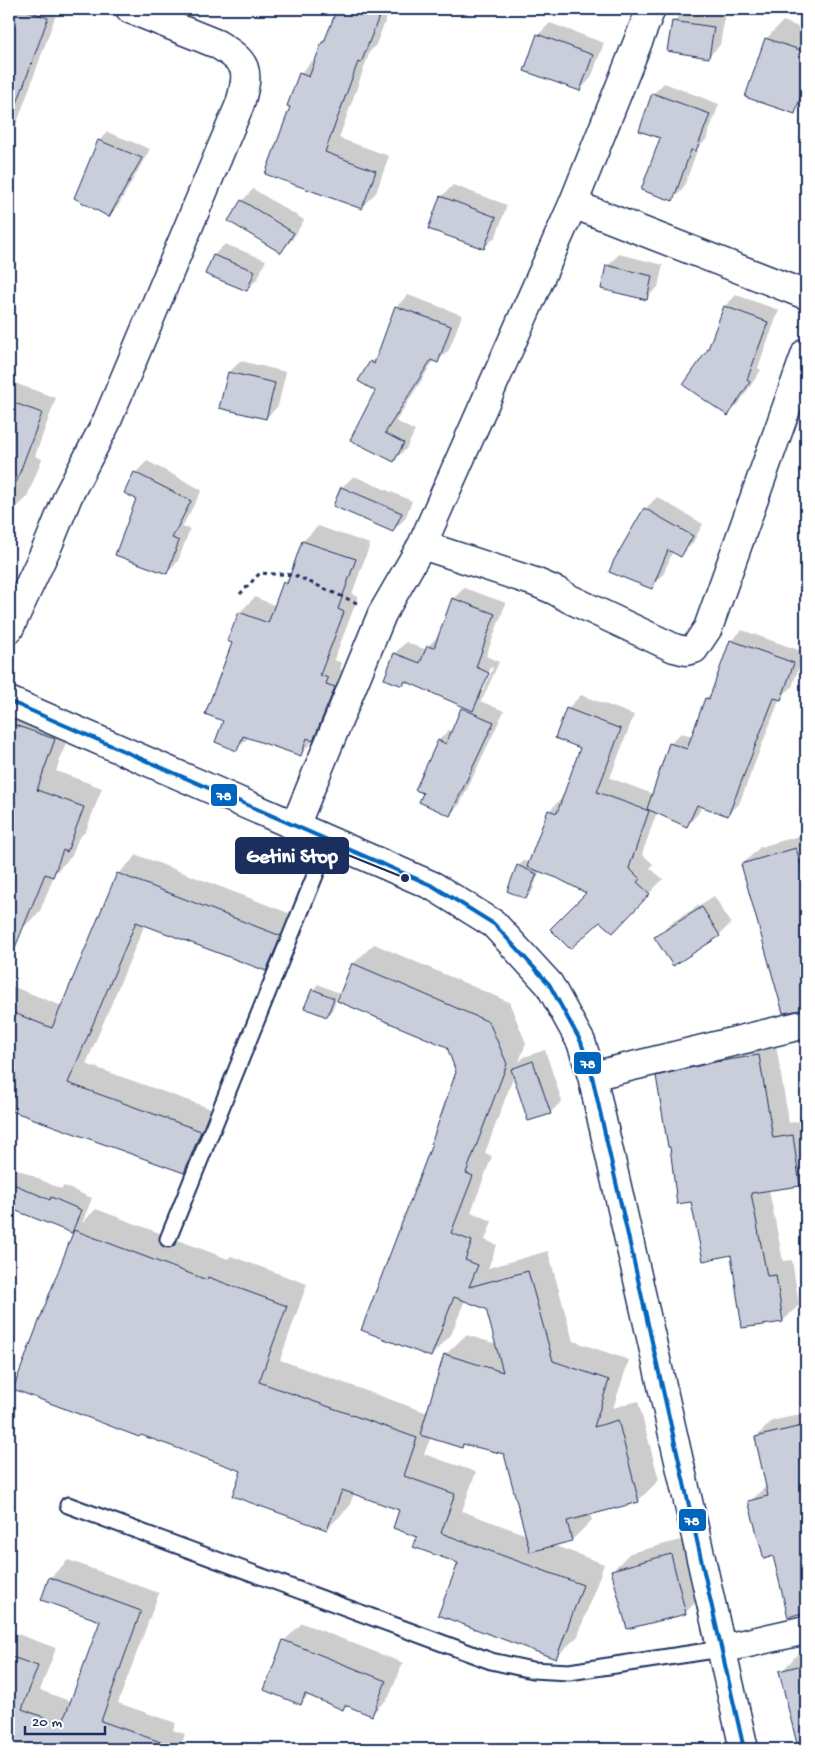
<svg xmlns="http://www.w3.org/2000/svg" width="815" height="1758" viewBox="0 0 815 1758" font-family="'Gochi Hand',sans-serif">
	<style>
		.shadow { fill: #0003; fill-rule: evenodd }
		.building { fill: #caceda; stroke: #1b2f5e }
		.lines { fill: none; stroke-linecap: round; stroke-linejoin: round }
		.service-casing { stroke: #1b2f5e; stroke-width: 19 }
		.minor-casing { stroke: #1b2f5e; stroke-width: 31 }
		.path { stroke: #1b2f5e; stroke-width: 3; stroke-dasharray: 4 4; stroke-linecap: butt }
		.service { stroke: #fff; stroke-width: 15 }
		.minor { stroke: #fff; stroke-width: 28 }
		.bus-1-casing { stroke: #fff; stroke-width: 8 }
		.bus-1 { stroke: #0065bd; stroke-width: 4 }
		.leader { fill: none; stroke: #1b2f5e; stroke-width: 2 }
		.callout-dot { fill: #1b2f5e; stroke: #fff; stroke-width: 2 }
		.callout { fill: #1b2f5e; stroke: #1b2f5e; stroke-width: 2 }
		.callout-label { font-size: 20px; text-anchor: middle; font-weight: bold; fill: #fff }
		.line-badge { stroke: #fff; stroke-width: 2 }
		.badge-label { font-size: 14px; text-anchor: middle; font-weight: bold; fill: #fff }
	</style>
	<rect width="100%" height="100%" fill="#fff"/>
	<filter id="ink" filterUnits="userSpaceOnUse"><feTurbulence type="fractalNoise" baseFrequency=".02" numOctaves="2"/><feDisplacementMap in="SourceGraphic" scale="10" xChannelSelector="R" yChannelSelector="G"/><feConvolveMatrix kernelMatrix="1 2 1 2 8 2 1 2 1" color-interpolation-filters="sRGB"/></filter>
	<g filter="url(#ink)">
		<!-- shadow -->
		<path class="shadow" d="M9,9H58L9,145Z
			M339,9H390L375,47L370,51L339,138L389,156L376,193L361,207L291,106L300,74L314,59L317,60Z
			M685,10L725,16L720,45L708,57L673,22Z
			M783,21L806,30V101L794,112L766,39Z
			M550,23L604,43L591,78L580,90L538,35Z
			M664,83L719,104L706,140L698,148L683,189L672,200L653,94Z
			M107,132L150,149L118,206L109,215L99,141Z
			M453,185L507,205L496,236L484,248L441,197Z
			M253,189L304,220L292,240L281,252L242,201Z
			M225,244L266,260L258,278L247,290L214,255Z
			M619,254L663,265L658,287L646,298L608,266Z
			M408,295L462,315L449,350L438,361L434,360L396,421L415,431L406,449L394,460L352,440L377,391L371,362L379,354L396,307Z
			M736,295L779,310L758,368L761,370L739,403L728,414L709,349L725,306Z
			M241,361L286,372L278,406L266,418L229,372Z
			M9,381L56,398L35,456L42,459L27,497L12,512L9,511Z
			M147,461L202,490L182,527L190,529L178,561L167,573L135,473Z
			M354,476L412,501L405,519L393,530L342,487Z
			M657,497L703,524L692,544L681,555L673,551L663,575L652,587L645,509Z
			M318,526L370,544L352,594L358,597L334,660L342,663L340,669L349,672L328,724L301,754L249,737L237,749L225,720L234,642L229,640L240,612L255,597L276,606L284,583L291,576L303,541Z
			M9,539L14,541L9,553Z
			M464,588L506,603L486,656L499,662L483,698L480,701L504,711L460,804L450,814L425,793L417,789L439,740L449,730L453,731L462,709L465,706L407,681L403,685L385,678L395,653L406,642L427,650L428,646L440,634L453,599ZM491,667L493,668L480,698H477Z
			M742,630L804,652L792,687L780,698L739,804L728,815L702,805L698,814L686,826L657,812L642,854L653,864L650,868L663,879L626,918L600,920L588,893L558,877L540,870L532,892L526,898L518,866L524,861L530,863L549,811L563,797L582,747L556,738L567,709L581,695L634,715L610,778L653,794L670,744L681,733L693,736L706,698L712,692L731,641Z
			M9,702L74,720L56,771L102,788L86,831L78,839L72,856L55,873L40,911L21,930L14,927L9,939Z
			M806,834V1008L803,1007L743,864L760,847Z
			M137,855L299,917L285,951L266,970L145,924L86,1064L220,1112L203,1153L184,1172L9,1091V985L62,1006L118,874Z
			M714,896L731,923L719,935L656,937L668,925Z
			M374,944L509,1002L526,1043L519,1062L524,1057L545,1050L562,1101L550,1113L514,1075L485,1153L492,1156L471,1212L492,1221L485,1240L497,1245L488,1268L548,1251L573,1341L629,1360L613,1408L638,1401L659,1480L638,1501L590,1513L592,1520L572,1540L553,1545L604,1564L578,1636L556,1657L459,1562L419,1536L401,1510L354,1493L349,1507L327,1529L242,1470L14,1389L76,1227L72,1231L9,1207V1165L61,1189L64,1186L92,1198L82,1223L96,1209L228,1259L231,1256L307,1284L280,1360L428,1413L445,1355L466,1335L497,1344L487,1308L465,1300L451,1335L431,1356L434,1144L458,1072L448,1046L353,964ZM431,1437L461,1447L465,1443L505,1453L527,1535L462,1511L476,1472L424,1454Z
			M318,984L339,993L332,1010L327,1015L313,990Z
			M775,1039L789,1123L806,1120V1178L800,1185L769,1190L783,1261L792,1260L799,1305L783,1321L692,1200L671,1146L658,1077L674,1061Z
			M806,1413V1611L789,1616L774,1555L750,1502L767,1485L756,1437L772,1421Z
			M689,1538L703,1595L686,1612L627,1627L613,1570L630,1553Z
			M68,1560L159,1593L118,1703L176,1723L173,1730L185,1734L180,1749H9V1631L56,1648L40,1690L72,1702L101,1621L50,1578Z
			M302,1623L403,1663L389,1697L372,1714L347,1704L343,1708L309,1695L301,1703L284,1641Z
			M806,1652V1725L795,1728L781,1672L798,1654Z"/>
		<!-- building -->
		<path class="building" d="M9,9H23L48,18L11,120L9,119Z
			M337,9H382L361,63L358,62L325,152L376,171L362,209L265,174L290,107L287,106L299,73L309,77L322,42H324Z
			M672,21L714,27L709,58L667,51Z
			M537,34L593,55L580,91L524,71Z
			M765,38L806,52V79L795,114L745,97Z
			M652,93L710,114L696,151L691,150L673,201L641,190L660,138L639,131Z
			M98,140L142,158L109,217L74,198Z
			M440,196L496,217L484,249L428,229Z
			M241,200L294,233L281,253L228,221Z
			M213,255L255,271L247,291L205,274Z
			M606,265L652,276L647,300L601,289Z
			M395,306L451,326L438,363L431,360L385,433L404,443L394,462L350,440L375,391L358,381L370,361L374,364Z
			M724,306L768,322L747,380L750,382L728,416L683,385L708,349Z
			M228,372L275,383L266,419L219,408Z
			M9,401L42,413L11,496H9Z
			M134,472L191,501L172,538L179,541L167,574L115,555L136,499L124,493Z
			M341,487L402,513L393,532L333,506Z
			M644,508L693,536L681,557L668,550L652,589L609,572L614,560Z
			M302,541L356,559L338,609L344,612L320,675L328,678L326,684L335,687L313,741L307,738L301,756L243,736L237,751L215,742L223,721L205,714L232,643L227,641L239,612L268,623L283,582L287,584Z
			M452,598L495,614L476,667L489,673L473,711L405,681L403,686L384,679L394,653L420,663L427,646L434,648Z
			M730,640L794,663L781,700L774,698L728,816L697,805L687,827L647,809L669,743L687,749L705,698L709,699Z
			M461,708L494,722L450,816L419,802L423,793L415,790L438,740L446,744Z
			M566,708L621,729L597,792L649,811L629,868L640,879L637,882L650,894L613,933L600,922L570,949L550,929L586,893L557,878L527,867L548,810L557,813L580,748L555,738Z
			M9,723L55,739L37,790L84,807L67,852L63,850L53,877L45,874L10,960Z
			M796,848L803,872L806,871V1009L783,1013L741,864Z
			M517,865L537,874L526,899L507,891Z
			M117,873L281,936L266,971L136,922L68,1083L201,1131L184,1173L9,1110V1011L52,1028Z
			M702,907L720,936L673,966L654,937Z
			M352,963L489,1022L507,1064L466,1173L473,1176L451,1233L472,1241L465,1260L478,1265L469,1287L528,1271L553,1361L609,1380L594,1427L618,1420L639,1502L567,1521L572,1541L530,1552L504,1454L463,1444L462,1448L420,1435L444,1354L503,1372L486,1309L454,1297L431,1357L361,1330L432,1144H431L456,1072L447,1047L337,1001Z
			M312,989L334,998L327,1017L304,1008Z
			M759,1055L773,1138L793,1135L800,1186L751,1193L767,1276L776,1275L783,1322L742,1328L731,1255L703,1261L691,1202L677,1204L670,1147H668L656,1076L715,1062Z
			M533,1061L551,1114L528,1121L511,1069Z
			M9,1182L50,1200L51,1197L81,1210L72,1233L9,1208Z
			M74,1230L207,1280L208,1277L287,1306L259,1382L417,1438L404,1476L455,1494L441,1533L583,1585L556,1659L438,1615L458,1563L413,1547L417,1537L393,1528L399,1510L342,1490L327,1530L232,1496L241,1471L141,1435L139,1437L13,1389Z
			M806,1425V1612L788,1617L773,1556L764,1559L748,1501L768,1496L755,1437Z
			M671,1554L686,1614L627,1629L611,1570Z
			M49,1577L141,1611L101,1721L172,1746L171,1749H9V1656L38,1666L22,1709L62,1724L100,1621L41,1600Z
			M283,1640L386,1681L372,1716L345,1705L343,1710L305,1694L301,1705L264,1690Z
			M806,1664V1747L798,1748L779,1671Z"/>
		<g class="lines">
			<defs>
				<path id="service" d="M168,1239L329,841
					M68,1505L491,1661L532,1670L569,1672L721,1649"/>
				<path id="minor" d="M573,204L806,295
					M422,545L535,582L556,591L570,599L674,648L686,651L694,649L708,628L806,353
					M9,629L49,543L68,496L106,423L240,104C250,69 248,63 217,44L130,9
					M9,701L433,886L494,924L549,984L581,1042L592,1076L744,1749
					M295,826L382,614L422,545L573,204L651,9
					M592,1076L806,1024
					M721,1649L806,1630"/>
			</defs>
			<!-- service casing -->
			<use href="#service" class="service-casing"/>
			<!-- minor casing -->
			<use href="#minor" class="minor-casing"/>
			<!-- path -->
			<path class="path" d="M240,594L260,573L294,575L359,604"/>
			<!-- service -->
			<use href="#service" class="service"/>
			<!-- minor -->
			<use href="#minor" class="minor"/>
			<defs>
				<path id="bus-1" d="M9,701L433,886L494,924L549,984L581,1042L592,1076L744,1749"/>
			</defs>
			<!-- bus-1 casing -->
			<use href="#bus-1" class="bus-1-casing"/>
			<!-- bus-1 -->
			<use href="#bus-1" class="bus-1"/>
		</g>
	</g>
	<!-- callouts -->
	<path class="leader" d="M405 878L348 855"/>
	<circle class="callout-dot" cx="405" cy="878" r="5"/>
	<rect class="callout" x="236" y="838" width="112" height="35" rx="5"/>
	<g class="callout-label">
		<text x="292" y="862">Getini Stop</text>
	</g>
	<g class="line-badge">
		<rect x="210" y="783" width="28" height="24" rx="5" fill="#0065bd"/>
		<rect x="573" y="1051" width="29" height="24" rx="5" fill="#0065bd"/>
		<rect x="678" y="1508" width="29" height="24" rx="5" fill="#0065bd"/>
	</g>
	<g class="badge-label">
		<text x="224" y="800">78</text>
		<text x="588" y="1068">78</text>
		<text x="692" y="1525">78</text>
	</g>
	<!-- margin -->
	<rect width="815" height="1758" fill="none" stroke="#fff" stroke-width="30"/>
	<rect x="15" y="15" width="785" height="1728" fill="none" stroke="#1b2f5e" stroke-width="2" filter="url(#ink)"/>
	<!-- scale -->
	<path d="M25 1726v8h80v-8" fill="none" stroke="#1b2f5e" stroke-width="2.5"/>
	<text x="32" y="1726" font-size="15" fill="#1b2f5e" stroke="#ffffff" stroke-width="4" paint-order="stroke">20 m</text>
</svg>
